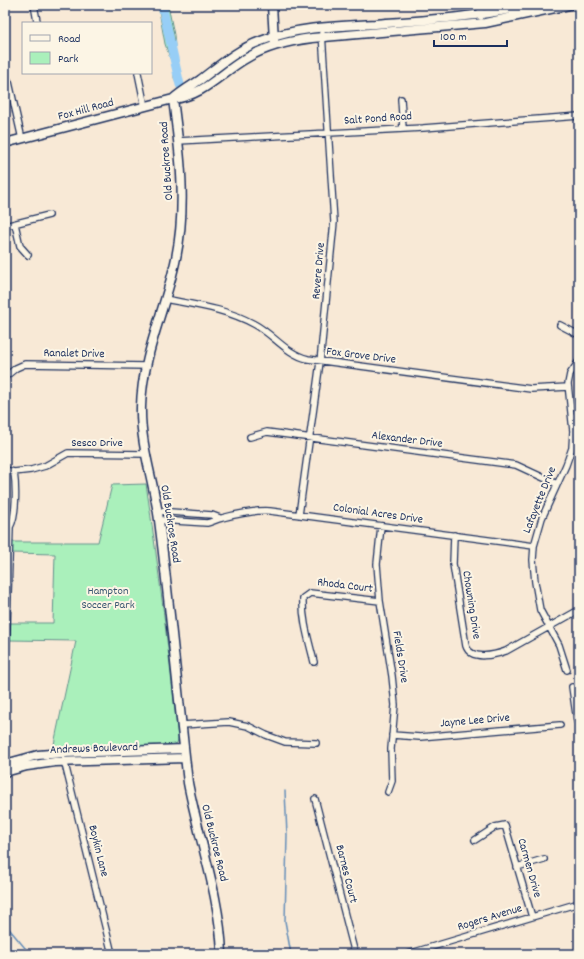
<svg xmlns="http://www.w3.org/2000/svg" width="584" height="959" viewBox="0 0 584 959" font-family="Dekko,sans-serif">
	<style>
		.green { fill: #aaf0bb; stroke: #62908c }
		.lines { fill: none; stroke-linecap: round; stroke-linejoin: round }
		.stream { stroke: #658eb9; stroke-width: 1.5 }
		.river { stroke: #97cef6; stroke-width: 9 }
		.street-casing { stroke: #1b2f5e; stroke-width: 8 }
		.secondary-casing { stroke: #1b2f5e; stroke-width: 11 }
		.street { stroke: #fcf5e5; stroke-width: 5.5 }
		.secondary { stroke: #fcf5e5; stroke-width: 8 }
		.labels { text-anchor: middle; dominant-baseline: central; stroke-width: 4; stroke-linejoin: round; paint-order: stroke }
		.street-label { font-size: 12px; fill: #1b2f5e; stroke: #fcf5e5 }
		.park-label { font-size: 12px; fill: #385671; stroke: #fcf5e5 }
	</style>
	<rect width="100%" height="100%" fill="#f8e9d6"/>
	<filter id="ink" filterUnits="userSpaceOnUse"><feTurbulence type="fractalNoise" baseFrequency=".025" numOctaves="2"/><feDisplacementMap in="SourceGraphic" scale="8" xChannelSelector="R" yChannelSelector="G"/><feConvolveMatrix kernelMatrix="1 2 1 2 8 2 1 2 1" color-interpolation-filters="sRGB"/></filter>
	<g filter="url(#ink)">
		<!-- green -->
		<path class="green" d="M158,5H168L174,35L176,57L182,81L178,85L174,78V69L165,44Z
			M146,484C159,569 169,654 178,739L177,743L173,745L53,749L76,641L9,640L10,623H53L55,554L11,553V542H98L112,485Z"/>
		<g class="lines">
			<!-- stream -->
			<path class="stream" d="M285,791L287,835L285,921L291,954
				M5,924L30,954"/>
			<!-- river -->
			<path class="river" d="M162,5L180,85"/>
			<defs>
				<path id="street" d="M34,5L37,21
					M480,5L481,17
					M138,73L145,107
					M5,75L9,82L22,139
					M401,99L403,129
					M178,141L423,128L579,116
					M15,224L20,246L28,255
					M5,226L49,215
					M165,299C195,305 227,309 254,324C273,334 286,354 308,359L531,389L568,387
					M560,325L579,335
					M5,377L16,368L25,364L146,366
					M572,417L579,416
					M250,437L267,432L516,465L557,484
					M5,470L14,472L31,470L45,466L68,453L146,454
					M157,511L212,515L220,518
					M299,515L320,362L334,222L322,33
					M159,520L207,523C212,522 217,519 222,518C237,514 254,510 270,511L534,546
					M381,526L377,564L380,601L392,676L395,705L391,749L392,781L388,792
					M454,535L453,564L466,646C471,661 495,655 506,651L579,610
					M314,662C309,641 302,620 303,598L310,593L380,601
					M567,670L559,645L540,610L535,582L533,560L534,546L542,518L566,465L572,448L573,431L568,384L570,374L579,361
					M572,687L577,721L579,726
					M5,693L10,527C17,515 16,485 14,472
					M182,725L229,722L248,726L266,735L285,742L316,743
					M392,735L420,737L560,725
					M64,760L112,954
					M315,799L355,954
					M475,840L495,827L505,825L532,917
					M517,867L544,859
					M408,954L579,903"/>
				<path id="secondary" d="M272,5L274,40
					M173,99C180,152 187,205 176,258C166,308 142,355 141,407C140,445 154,482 159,520C170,607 178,695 188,783C199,840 220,896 222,954
					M173,99C182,91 191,86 200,80C220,65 238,49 261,41C297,27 337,26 375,24C427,20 479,17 531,5
					M5,143L173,99C203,96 221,73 245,59C266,46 288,41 312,38L485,23L569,5
					M5,764L38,755L63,753L184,749
					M5,772L27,766L55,762L185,758"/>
			</defs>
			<!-- street casing -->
			<use href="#street" class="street-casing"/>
			<!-- secondary casing -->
			<use href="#secondary" class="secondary-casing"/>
			<!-- street -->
			<use href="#street" class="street"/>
			<!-- secondary -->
			<use href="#secondary" class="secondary"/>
		</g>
	</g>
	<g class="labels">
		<!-- street labels -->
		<g class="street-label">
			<text transform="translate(86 110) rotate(-15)">Fox Hill Road</text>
			<text transform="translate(378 119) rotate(-4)">Salt Pond Road</text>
			<text transform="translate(167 161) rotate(-94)">Old Buckroe Road</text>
			<text transform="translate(319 271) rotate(-85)">Revere Drive</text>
			<text transform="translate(74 354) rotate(1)">Ranalet Drive</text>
			<text transform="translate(361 356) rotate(7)">Fox Grove Drive</text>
			<text transform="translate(407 440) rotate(7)">Alexander Drive</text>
			<text x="97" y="443">Sesco Drive</text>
			<text transform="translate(540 500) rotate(-68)">Lafayette Drive</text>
			<text transform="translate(378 514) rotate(8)">Colonial Acres Drive</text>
			<text transform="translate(170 524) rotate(81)">Old Buckroe Road</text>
			<text transform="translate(345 586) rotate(7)">Rhoda Court</text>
			<text transform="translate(471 605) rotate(81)">Chowning Drive</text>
			<text transform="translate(400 657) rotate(81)">Fields Drive</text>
			<text transform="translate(475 721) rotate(-5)">Jayne Lee Drive</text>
			<text transform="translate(94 749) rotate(-2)">Andrews Boulevard</text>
			<text transform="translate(214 843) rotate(76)">Old Buckroe Road</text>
			<text transform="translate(98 851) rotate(76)">Boykin Lane</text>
			<text transform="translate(529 868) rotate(74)">Carmen Drive</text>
			<text transform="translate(346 874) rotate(76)">Barnes Court</text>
			<text transform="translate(490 918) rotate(-17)">Rogers Avenue</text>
		</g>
		<!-- park labels -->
		<g class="park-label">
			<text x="108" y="591">Hampton<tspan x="108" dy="14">Soccer Park</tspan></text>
		</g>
	</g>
	<!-- margin -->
	<rect width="584" height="959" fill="none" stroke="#fcf5e5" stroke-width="20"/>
	<rect x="10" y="10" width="564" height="939" fill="none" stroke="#1b2f5e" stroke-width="1.5" filter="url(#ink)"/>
	<!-- legend -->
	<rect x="22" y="22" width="130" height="52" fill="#fcf5e5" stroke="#a2a6af"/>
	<rect x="30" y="35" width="20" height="6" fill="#fcf5e5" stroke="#a2a6af"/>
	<text x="58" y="42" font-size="12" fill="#1b2f5e">Road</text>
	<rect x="30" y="52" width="20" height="12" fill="#aaf0bb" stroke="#a2a6af"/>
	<text x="58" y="62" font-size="12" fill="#1b2f5e">Park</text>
	<!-- scale -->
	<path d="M434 40v6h73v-6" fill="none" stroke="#1b2f5e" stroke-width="2"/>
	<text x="440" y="40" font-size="12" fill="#1b2f5e" stroke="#fcf5e5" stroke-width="3" paint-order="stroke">100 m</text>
</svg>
